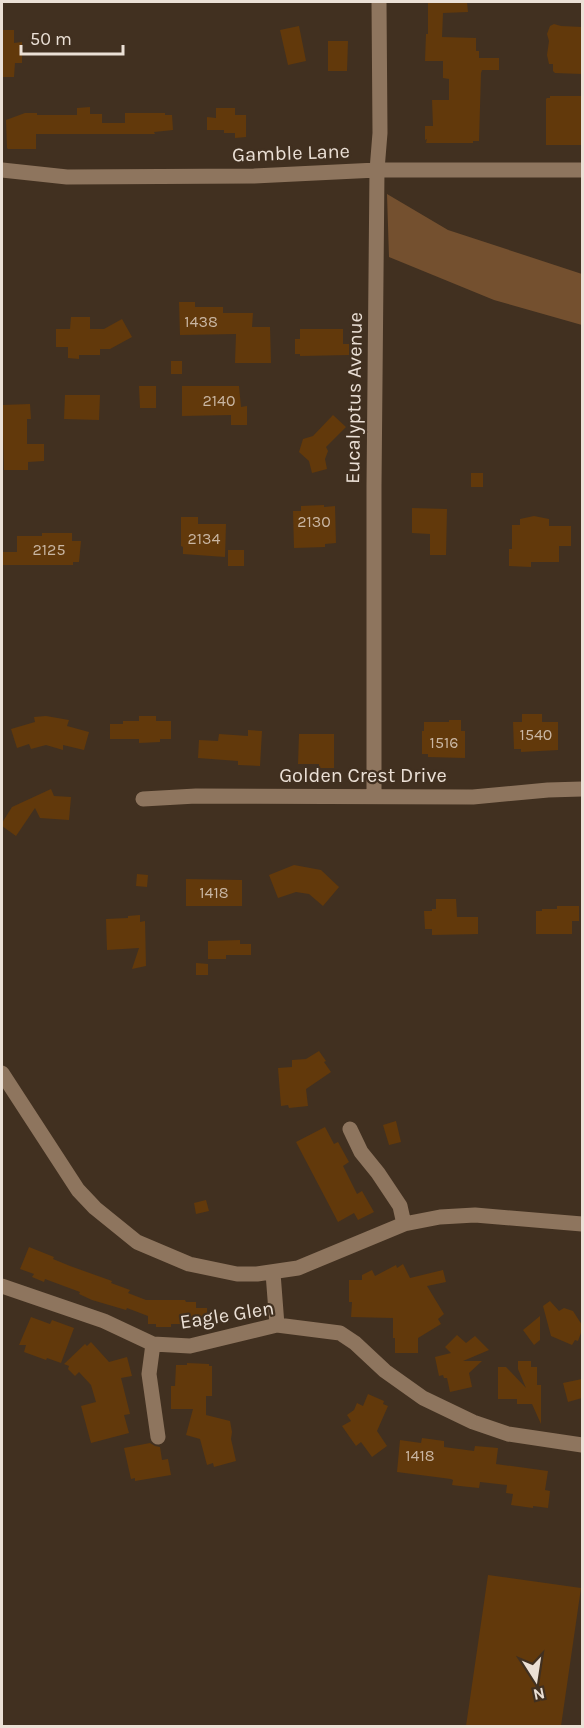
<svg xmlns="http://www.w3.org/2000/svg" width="584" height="1728" viewBox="0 0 584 1728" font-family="Karla,sans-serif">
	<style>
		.green { fill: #74502f }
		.building { fill: #62390b }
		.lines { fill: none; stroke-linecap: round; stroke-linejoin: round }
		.minor { stroke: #8e755e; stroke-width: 15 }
		.labels { text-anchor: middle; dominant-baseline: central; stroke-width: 4.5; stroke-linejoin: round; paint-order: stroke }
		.number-label { font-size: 16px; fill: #c9b6a3 }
		.street-label { font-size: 20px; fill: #ebe0d6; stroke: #413020 }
	</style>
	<rect width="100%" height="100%" fill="#413020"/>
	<!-- green -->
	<path class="green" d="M387,194L448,230L582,274V325L494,300L389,257Z"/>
	<!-- building -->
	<path class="building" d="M428,2H467L468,12L443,13L442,37L476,38V51H479V58H499V70H482L481,73L479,141H473V143H426L427,139L425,140V126H433L432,100H449V79L443,78V61H425L426,34H428Z
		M554,24L561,26L582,27V74L555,73L553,71V64H549L547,55L549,41L547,34L550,26Z
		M299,26L306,61L288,65L280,30Z
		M2,30H14V43L22,42V63H15L14,77H2Z
		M328,41H348L347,71H328Z
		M550,96H582V145H546V99L547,98H550Z
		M90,107V114H102V123H125V113H165V115H172L173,130L154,132L155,134H36V149H8L7,148L6,120L25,113H37V115H77V108Z
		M216,108H235V115H246V137L235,138V133H224V130H207V117L216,118Z
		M179,302H195V307H223V313H253L252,327H270L271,363H235L236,334L180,335Z
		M71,317H90V329H104L122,319L132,337L110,349H100V355H79V359L68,358V347H56V329H70Z
		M300,329H343V344H349V355L300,356V354H295V339H300Z
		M171,361H182V374H171Z
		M139,386H156V408H140Z
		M182,386H239L241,407L247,406V425H231V415L182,416Z
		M65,395H100L99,420L64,419Z
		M30,404L31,419H27V444H44V461L28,462V470H4L3,436H2V405Z
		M333,415L346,427L326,447L328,451L325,459L327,469L312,473L309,461L299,452L303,439L313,436Z
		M471,473H483V487H471Z
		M324,505V507L335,506L336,543L325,544V547L294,548L293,511H301V506Z
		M412,508L447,509L446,555H430V534L412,533Z
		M534,516L549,519V526H571V546H559V562H531V567L509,566V549H512V525H520V519Z
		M181,517H198V524H226L225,557L183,554V547L181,546Z
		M42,533H72V541H81L79,562H73V565H2V552H17V536H42Z
		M228,550H244V566H228Z
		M522,714H542V722H558V750L521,752V749H514L513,722H522Z
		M46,716L69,720L67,726L89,732L84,750L63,745V750L46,745L31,749L29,744L17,748L11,729L35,722L34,717Z
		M139,716H156V721H171V739H160V742L139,743V739H110V724H123V721H139Z
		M449,720H461V731H465V758L428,757V754H422V731H424V722H449Z
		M248,730L262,731L260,766L238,765V761L198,758L199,740L218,741L219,734L248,736Z
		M299,734H334V768H319V764H298Z
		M51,789L54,796L71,797L69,820L40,818L35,808L16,836L2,826V823L12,807Z
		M294,865L321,870L339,887L323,906L309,894L296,892L278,898L269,875Z
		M137,874L148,875L147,887L136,886Z
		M186,879L242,880V906H186Z
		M436,899H456L457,917H478V934L432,935V929H425L424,911H432V909H436Z
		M557,906H579V921H572V934H536V911H542V909H557Z
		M140,915V922L145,921L146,966L132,969L139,948L107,950L106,919L128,918V916Z
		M240,940V944H251V955H226V959H208V941Z
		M196,963L208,964V975H196Z
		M319,1051L326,1061L324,1062L331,1072L306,1089L308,1106L289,1108L288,1105L281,1106L278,1068L292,1067V1060L306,1059Z
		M396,1121L401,1142L389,1145L383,1125Z
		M325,1127L334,1144L338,1142L349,1162L343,1166L357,1194L362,1191L374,1212L358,1220L354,1213L338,1222L296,1142Z
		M206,1200L209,1211L196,1214L194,1203Z
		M29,1247L54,1257L53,1259L70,1266L112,1281L111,1283L130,1290L128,1293L146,1300H185L186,1302H196V1308H207V1324H171V1327H156V1324H148V1316L127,1308L126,1310L92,1300L79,1294L80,1292L45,1279L44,1282L32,1277L34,1274L20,1269Z
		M403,1264L410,1278L443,1270L446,1282L427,1286L444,1314L438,1319L441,1324L418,1338V1353H395V1338H393V1318L351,1317L352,1302H349V1280H362V1275L372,1270L375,1276L396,1265L397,1268Z
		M550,1301L559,1311L564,1308L573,1311L582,1325V1330L578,1341L575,1340L572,1345L551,1336L543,1306Z
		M540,1316V1340L534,1345L523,1330Z
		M31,1317L50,1324L52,1320L74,1328L61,1363L47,1358L46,1360L24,1352L26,1345H19Z
		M457,1335L466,1343L475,1336L489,1350L463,1361H482L469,1373L472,1387L450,1392L447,1378H444L443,1375L439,1376L435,1357L451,1353L445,1347Z
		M91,1342L109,1362L127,1357L132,1376L121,1378L130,1414L124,1415L129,1433L91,1443L81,1406L96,1402L91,1385L79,1372L75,1376L68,1369L69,1366L64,1364L85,1344L87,1346Z
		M518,1361H531V1367H537V1385H541V1424L532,1404H517V1399H498V1367H506L526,1388L518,1369Z
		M187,1363L209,1364V1366H212V1396H206V1415L230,1421L232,1432L231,1439L236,1461L214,1467L213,1463L207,1465L200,1439L186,1435L193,1409H171V1386H175L176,1365H187Z
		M582,1379V1398L568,1402L563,1383Z
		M368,1394L384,1401L383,1404L388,1406L377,1431L387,1446L372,1457L361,1442L356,1446L342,1426L351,1421L347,1415L354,1410L357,1403L363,1406Z
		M422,1438L444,1441V1447L474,1451L475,1446L498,1448L496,1464L548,1471L545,1490L550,1491L548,1508L533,1506V1508L511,1505L513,1494L506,1493L507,1485L480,1482L479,1488L460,1486L452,1485L453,1480L451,1479L397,1472L400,1440L421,1443Z
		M150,1443L155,1446L160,1447L162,1460L168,1459L171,1475L135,1481V1478L131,1479L124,1448Z
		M488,1575L581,1588L561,1726H466Z"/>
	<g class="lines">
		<!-- minor -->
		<path class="minor" d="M2,170L67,177L254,176L377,170H582
			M374,795V486L377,170L380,133L379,2
			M143,799L196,796L473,797L548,790L582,789
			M2,1073L78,1190L95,1208L137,1242L189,1264L237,1274H257L298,1268L404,1224L440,1217L475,1215L582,1224
			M350,1129L361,1152L378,1173L400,1206L404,1224
			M273,1273L277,1325
			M2,1286L104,1321L153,1344L190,1346L277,1325L340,1333L355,1343L385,1371L423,1398L473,1422L508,1434L582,1445
			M153,1344L149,1374L158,1437"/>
	</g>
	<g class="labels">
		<!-- number labels -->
		<g class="number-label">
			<text x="201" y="321">1438</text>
			<text x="219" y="400">2140</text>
			<text x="314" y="521">2130</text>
			<text x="204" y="538">2134</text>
			<text x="49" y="549">2125</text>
			<text x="536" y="734">1540</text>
			<text x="444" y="742">1516</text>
			<text x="214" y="892">1418</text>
			<text x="420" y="1455">1418</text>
		</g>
		<!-- street labels -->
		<g class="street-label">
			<text transform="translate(291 153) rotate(-2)">Gamble Lane</text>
			<text transform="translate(354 398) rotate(-89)">Eucalyptus Avenue</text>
			<text x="363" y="775">Golden Crest Drive</text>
			<text transform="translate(227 1315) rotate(-9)">Eagle Glen</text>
		</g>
	</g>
	<!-- border -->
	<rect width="584" height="1728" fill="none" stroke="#ebe0d6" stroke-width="6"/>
	<!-- north arrow -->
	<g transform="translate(536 1680) rotate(168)" stroke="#413020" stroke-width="4.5" paint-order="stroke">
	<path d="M0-4.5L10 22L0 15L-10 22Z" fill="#ebe0d6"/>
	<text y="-9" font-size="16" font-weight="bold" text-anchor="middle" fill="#ebe0d6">N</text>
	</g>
	<!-- scale -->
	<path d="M21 45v9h102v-9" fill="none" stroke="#ebe0d6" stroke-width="3"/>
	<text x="30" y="45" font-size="18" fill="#ebe0d6" stroke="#413020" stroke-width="4.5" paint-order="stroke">50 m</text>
</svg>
